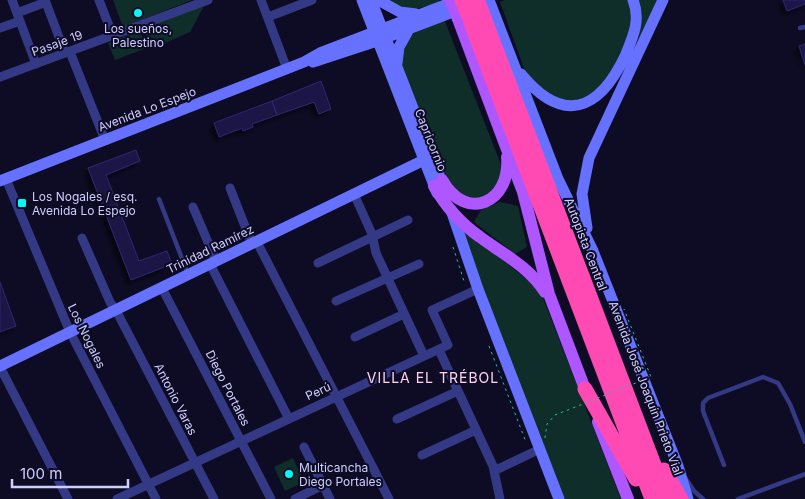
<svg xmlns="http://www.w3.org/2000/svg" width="805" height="499" viewBox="0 0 805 499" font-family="Inter,sans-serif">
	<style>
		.green { fill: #0f2e2a }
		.building { fill: #1b1746; stroke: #2e2774; filter: url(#shadow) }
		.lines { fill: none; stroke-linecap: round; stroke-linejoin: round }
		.path { stroke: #25bda3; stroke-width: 1; stroke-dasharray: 2.5 4; stroke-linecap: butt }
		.lane { stroke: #343986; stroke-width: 4.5 }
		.street { stroke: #343986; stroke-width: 9 }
		.secondary { stroke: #6672ff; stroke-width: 11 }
		.primary { stroke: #ae56ff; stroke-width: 12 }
		.highway { stroke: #ff4ab4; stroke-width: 15 }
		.path-bridge { stroke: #25bda3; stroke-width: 1; stroke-dasharray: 2.5 4; stroke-linecap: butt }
		.primary-bridge { stroke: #ae56ff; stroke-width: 12 }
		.highway-bridge { stroke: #ff4ab4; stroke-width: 15 }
		.poi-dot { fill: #00faf9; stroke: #0e0c24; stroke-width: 2 }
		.labels { text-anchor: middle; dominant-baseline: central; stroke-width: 4; stroke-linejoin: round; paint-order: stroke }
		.poi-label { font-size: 12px; fill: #cfcfff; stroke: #0e0c24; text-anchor: start }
		.street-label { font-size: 12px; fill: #cfcfff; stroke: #0e0c24 }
		.neighbourhood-label { font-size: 14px; letter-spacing: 1px; fill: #ffd1f3; stroke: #0e0c24 }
	</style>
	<defs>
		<filter id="shadow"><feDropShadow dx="-4" dy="4" stdDeviation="2.5" flood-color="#0009"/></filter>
	</defs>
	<rect width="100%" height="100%" fill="#0e0c24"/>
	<!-- green -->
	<path class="green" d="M113,0H192L123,27Z
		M385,0H439V3L411,10Z
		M505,0H628L631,10V29L608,79L598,91L574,101L550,97L525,71L500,2Z
		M637,0H661L638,42L641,25Z
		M205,4L190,32L151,49L144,28Z
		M444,19L502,167V179L483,199L450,193L400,66L408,36Z
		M140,30L146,48L115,60L108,43Z
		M500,202L518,206L527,247L515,254L474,222L481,210Z
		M459,225L540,290L621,499H564Z
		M293,458L304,482L285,491L274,467Z"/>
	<!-- building -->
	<path class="building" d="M783,0H805V4L787,11Z
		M805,44V65L799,46Z
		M321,81L331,109L319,114L314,102L277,115L272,101Z
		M272,101L277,115L252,124L253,127L243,131L242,128L219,137L214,123Z
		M136,150L140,161L106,175L139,261L167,251L172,264L131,280L88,168Z
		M0,282L16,326L0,332Z"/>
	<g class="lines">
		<!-- path -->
		<path class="path" d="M453,247L464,281
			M489,346L526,442"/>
		<!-- lane -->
		<path class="lane" d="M800,28L805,27
			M159,199L188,274
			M724,465L703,411V403L708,398L763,377L778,383L790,404L805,442
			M686,479L694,491L703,499
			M738,499L805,474"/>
		<!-- street -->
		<path class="street" d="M12,0L36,64
			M45,0L65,53
			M99,0L113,36
			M261,0L287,69
			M17,13L46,2
			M268,17L312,0
			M0,28L20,21
			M70,52L105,140
			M0,77L208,0
			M6,179L70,332L156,499
			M230,188L252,244
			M354,194L372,234L376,253L424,356
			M193,207L216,261
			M82,238L110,302L119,316L214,499
			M257,242L389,499
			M318,263L408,220
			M210,264L289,419
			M162,288L271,499
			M336,301L419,264
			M355,337L404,314
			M439,350L493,466L500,499
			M0,367L68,499
			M397,419L458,391
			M304,447L330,499
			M422,455L476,430
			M494,471L540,449
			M117,499L448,345L432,310L478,289
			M295,499L323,485"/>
		<!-- secondary -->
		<path class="secondary" d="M362,0L437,193
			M371,0L444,188
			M378,0L400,12L416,14
			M489,0L558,179L593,251L678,466L688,499
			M313,62L377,41L463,8
			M397,63L399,47L409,29
			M521,74C563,125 599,111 625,56C633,37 641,20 633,0
			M0,181L304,62L320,53L458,0
			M452,213L478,289L559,499
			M587,228L582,194L589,158L663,0
			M0,366L424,160L432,155"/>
		<!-- primary -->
		<path class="primary" d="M458,19L523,192L549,294L588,397
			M442,180C466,223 511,203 507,157
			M434,186C446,207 460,223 480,237C503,254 529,267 545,292
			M598,422L628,499"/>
		<!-- highway -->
		<path class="highway" d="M481,10L667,499
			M468,15L652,499
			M585,389L636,479
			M664,470L681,499"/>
		<!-- path-bridge -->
		<path class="path-bridge" d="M545,438L547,424L555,415L651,377L624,309"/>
		<!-- primary-bridge -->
		<path class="primary-bridge" d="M450,0L458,19"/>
		<!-- highway-bridge -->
		<path class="highway-bridge" d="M462,0L468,15
			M477,0L481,10"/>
	</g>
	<!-- markers -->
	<g class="poi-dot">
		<circle cx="138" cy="13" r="5"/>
		<rect x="17" y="198" width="10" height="10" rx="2.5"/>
		<circle cx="289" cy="474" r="5"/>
	</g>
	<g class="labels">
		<!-- poi labels -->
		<g class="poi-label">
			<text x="138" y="28" text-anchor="middle">Los sueños,<tspan x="138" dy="14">Palestino</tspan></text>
			<text x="32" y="196">Los Nogales / esq.<tspan x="32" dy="14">Avenida Lo Espejo</tspan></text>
			<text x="299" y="467">Multicancha<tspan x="299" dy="14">Diego Portales</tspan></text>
		</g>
		<!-- street labels -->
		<g class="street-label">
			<text transform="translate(57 43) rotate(-20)">Pasaje 19</text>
			<text transform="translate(147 109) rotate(-21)">Avenida Lo Espejo</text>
			<text transform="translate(431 140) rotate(68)">Capricornio</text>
			<text transform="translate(586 244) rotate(69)">Autopista Central</text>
			<text transform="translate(210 249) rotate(-26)">Trinidad Ramírez</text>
			<text transform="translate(87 336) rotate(64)">Los Nogales</text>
			<text transform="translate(228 388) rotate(63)">Diego Portales</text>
			<text transform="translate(646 388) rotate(69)">Avenida José Joaquín Prieto Vial</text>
			<text transform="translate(318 391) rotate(-25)">Perú</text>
			<text transform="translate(176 399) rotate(63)">Antonio Varas</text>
		</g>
		<!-- neighbourhood labels -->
		<g class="neighbourhood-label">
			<text x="433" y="377">VILLA EL TRÉBOL</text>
		</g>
	</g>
	<!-- scale -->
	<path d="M12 479v8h116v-8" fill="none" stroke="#cfcfff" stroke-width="2.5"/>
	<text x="20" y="479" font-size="15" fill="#cfcfff" stroke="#0e0c24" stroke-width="4" paint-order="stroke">100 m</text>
</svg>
